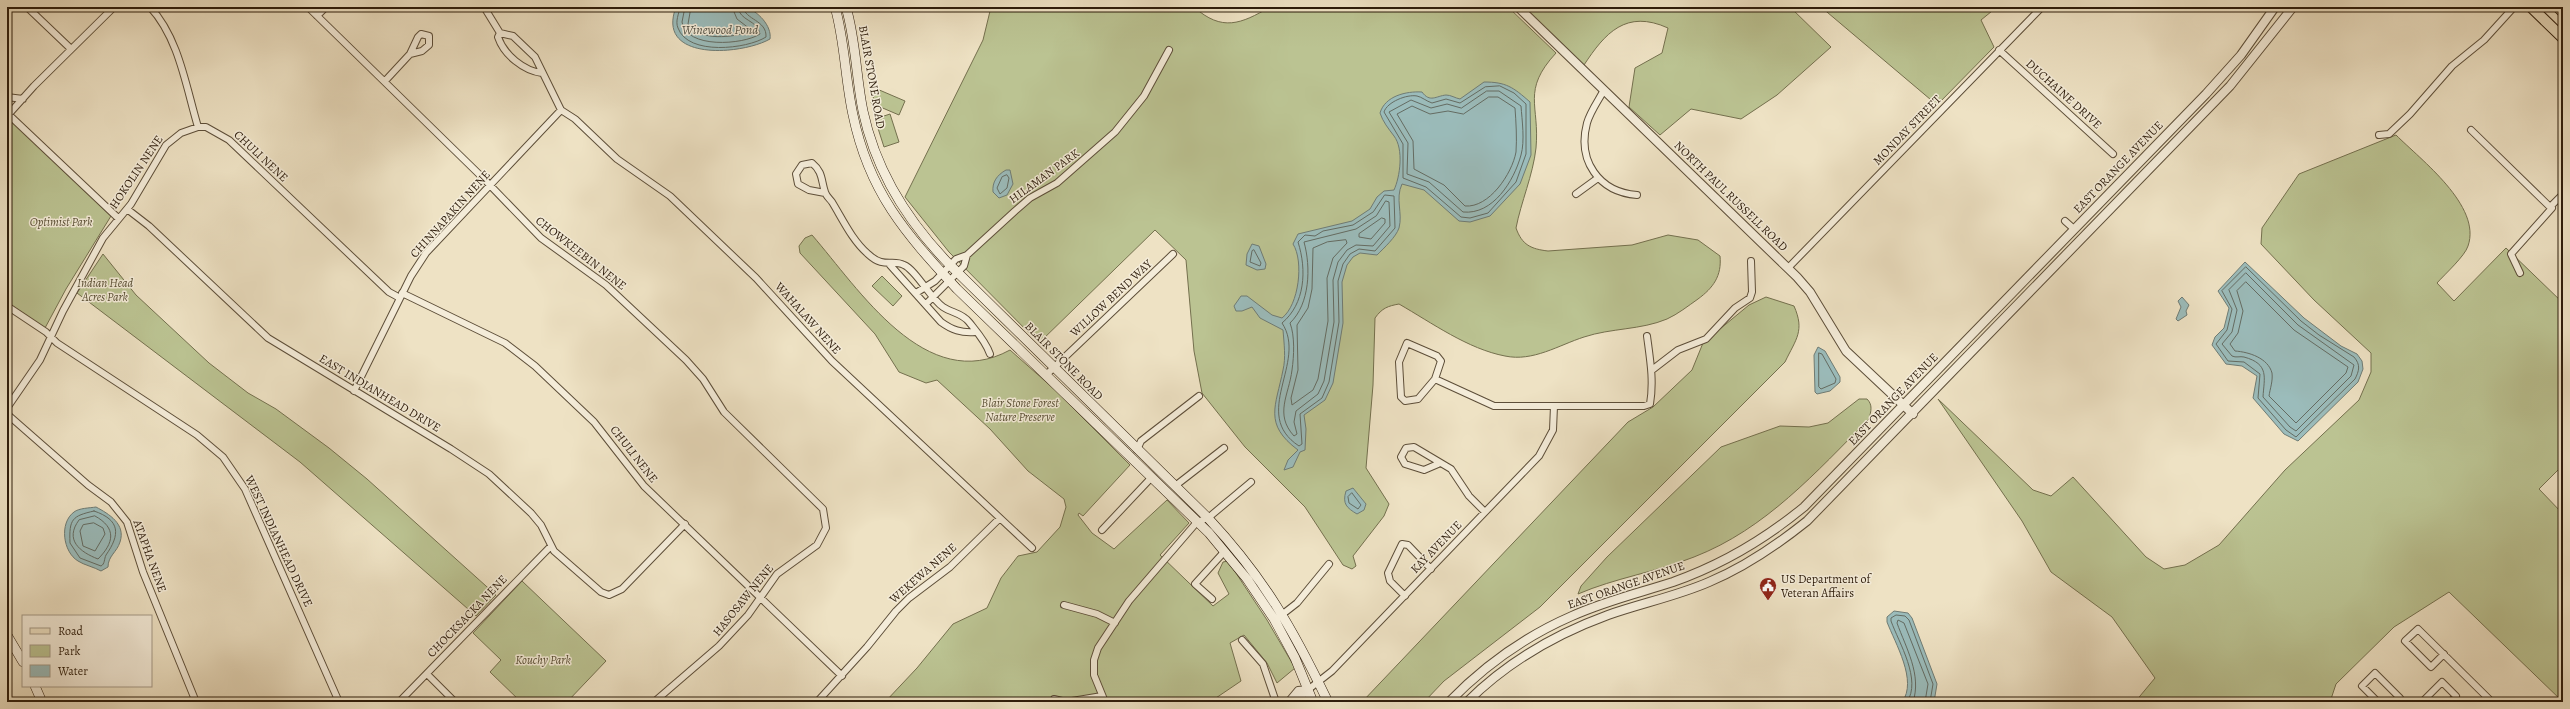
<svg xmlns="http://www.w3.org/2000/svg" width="2570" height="709" viewBox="0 0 2570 709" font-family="Alegreya,serif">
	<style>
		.green { fill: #bbc392; stroke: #74704e }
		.water { fill: #9bbcbb; stroke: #6f7c75 }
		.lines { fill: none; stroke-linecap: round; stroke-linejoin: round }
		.shore { stroke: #646c63; stroke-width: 1 }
		.minor-casing { stroke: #5d4e39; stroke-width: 8 }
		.tertiary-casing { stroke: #5d4e39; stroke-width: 10 }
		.secondary-casing { stroke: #2d1c0b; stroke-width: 10 }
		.primary-casing { stroke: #2d1c0b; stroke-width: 12 }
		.minor { stroke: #f4ecd9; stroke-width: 6 }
		.tertiary { stroke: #f4ecd9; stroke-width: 8 }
		.secondary { stroke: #f4ecd9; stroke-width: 9 }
		.primary { stroke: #eee2c4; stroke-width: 10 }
		.labels { text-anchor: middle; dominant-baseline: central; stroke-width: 3; stroke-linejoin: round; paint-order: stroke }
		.street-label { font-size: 12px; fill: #2d1c0b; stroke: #f4ecd9 }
		.park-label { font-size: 12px; font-style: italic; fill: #584e34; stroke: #f4ecd9 }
		.poi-label { font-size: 12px; fill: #2d1c0b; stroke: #f4ecd9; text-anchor: start }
		.water-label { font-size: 13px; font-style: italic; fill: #545449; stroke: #f4ecd9 }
	</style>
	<rect width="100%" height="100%" fill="#eee2c4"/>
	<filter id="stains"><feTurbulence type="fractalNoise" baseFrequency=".005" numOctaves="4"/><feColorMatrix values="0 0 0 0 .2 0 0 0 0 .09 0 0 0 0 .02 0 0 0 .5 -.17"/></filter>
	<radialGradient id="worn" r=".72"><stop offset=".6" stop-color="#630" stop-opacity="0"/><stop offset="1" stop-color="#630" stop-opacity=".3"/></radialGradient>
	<!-- green -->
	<path class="green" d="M991,7H1194C1222,32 1241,24 1270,7H1508L1556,53C1521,91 1540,105 1536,148C1533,175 1521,202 1516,228C1522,245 1531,249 1548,251L1632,245L1668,235L1698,240L1720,256C1722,276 1713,288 1698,299C1688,306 1678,314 1667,319C1641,330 1611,328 1584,337C1559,345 1533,362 1505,356C1468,349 1432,323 1399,304C1388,306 1382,308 1375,318L1373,385L1366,468L1389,504L1384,516L1353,556L1356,566L1352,569L1343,565L1305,507L1245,447L1202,393L1194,351L1186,260L1155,230L1039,343L949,252L905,197L983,40Z
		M1524,7H1790L1831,47L1777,95L1741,119L1691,109L1660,135L1629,107L1635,68L1662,53L1668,28C1626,9 1605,33 1584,65Z
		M1821,7H1997L1981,20L1994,47L1937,105Z
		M877,89L905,101L899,115L871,103Z
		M890,114L899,142L884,147L875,119Z
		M7,117L111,216L66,289L45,328L7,302Z
		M2396,135C2421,160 2482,206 2468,246C2465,256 2445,274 2437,283L2454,301L2506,248L2563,303V465L2539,489L2563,514V702L2449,592L2394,627L2336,684L2330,702H2135L2155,678L2112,617L2051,572L2022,521L1938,399L2033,490L2051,496L2073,477L2146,557L2164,569L2185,565L2219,545L2285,470L2359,400L2371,372V353L2314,300L2261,244L2262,228L2299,174Z
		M812,235C859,289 926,396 1010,350L1054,389L1130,465L1083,516L1079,513L1078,515L1092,533L1114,549L1167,500L1189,523L1160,555L1213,606L1229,594L1218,573L1223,562L1228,561L1267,620L1295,668L1277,683L1267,663L1244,635L1230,643L1241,681L1210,702H885L917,668L953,624L987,608L1001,578L1018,556L1037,552L1060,527L1066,507L1064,499L1028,471L990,429L937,380L926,383L899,372L875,334L800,253L799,246L805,238Z
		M103,254L136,295L209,363L248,393L276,409L329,448L367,479L496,595L476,616L300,462L77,293Z
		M882,276L902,296L893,306L872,286Z
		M1766,297L1794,306C1805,331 1796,339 1785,362L1540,607L1444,681L1424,702H1362L1628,422L1653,407L1692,370L1703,343L1749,305Z
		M1859,399H1867C1873,405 1871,411 1869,419C1816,472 1766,529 1694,557C1656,572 1615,578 1578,594L1581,586L1607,557L1721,447L1780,426L1809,427L1828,423Z
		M522,581L606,661L567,702H521L490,672L501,660L473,633Z"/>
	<!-- water -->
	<path class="water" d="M676,7C690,7 734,4 745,7C758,11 772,26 770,39C742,55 655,62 676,7Z
		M1484,82C1506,82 1513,87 1530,102L1531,155L1520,184L1490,216L1470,222L1459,221L1424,190L1402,184C1395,199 1403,213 1399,228C1396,237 1384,248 1377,255L1360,253L1353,257L1347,265L1342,282L1343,323L1333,383L1325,400L1304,415L1306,429L1305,450L1300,452L1293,467L1284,470L1288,460L1298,450C1263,424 1276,406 1283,370C1286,358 1284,343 1283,330L1260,318L1252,307L1242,311H1236L1234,306L1241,296H1247L1272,315L1282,318C1299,305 1304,261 1293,244L1298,234L1352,221L1370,209L1377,197L1384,191L1394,190C1400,177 1404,149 1394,136C1388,128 1383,122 1380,113C1385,96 1406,91 1422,92C1430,103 1436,96 1446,95C1451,95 1455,98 1460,99Z
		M1006,170H1010L1013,184L1007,195L999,198L993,192C992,182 997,175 1006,170Z
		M1252,244L1259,246L1266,264L1265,269L1257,270L1246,265L1247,254Z
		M2245,262L2304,318L2341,346L2357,354L2362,361L2363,369L2358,382L2298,441L2284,434L2253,398L2257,376L2242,366L2226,364L2212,345L2215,337L2224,328L2229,308L2218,291Z
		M2182,297L2189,305L2186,311L2187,315L2178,321L2176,319L2181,307L2178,301Z
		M1818,347L1825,351L1840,377V382L1830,391L1817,394L1815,392L1814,355Z
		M1353,488L1366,504L1364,510L1357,514C1347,508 1342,504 1346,491Z
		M96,507C109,514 126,524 120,542C117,552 108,556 108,567L101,571C94,567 84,565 78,561C63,552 59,523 74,512C79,508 90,508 96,507Z
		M1894,611L1908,613L1912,618L1937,684L1934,702H1902C1918,681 1895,643 1887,622V617Z"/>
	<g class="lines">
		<!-- shore -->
		<path class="shore" d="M680,7C679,14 675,21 678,28C688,56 747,49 766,37C767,20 745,20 743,7
			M685,7L682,22C686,49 743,45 760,34C758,20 739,21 738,7
			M691,7L688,24C701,42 732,37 750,32V29L737,19L732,7
			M1500,86L1514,93L1526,104V154L1516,182L1488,213L1470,218L1461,217L1426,187L1403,178V144L1384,112C1387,102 1407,94 1417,96C1422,97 1426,101 1432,103L1446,99L1460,103L1485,87Z
			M1487,91H1499L1521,106C1522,120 1525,141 1521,155C1514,181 1493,215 1463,212L1429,182L1407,174L1408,143L1389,112L1411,100L1431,108L1447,104L1461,108Z
			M1489,97H1498L1515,108C1516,122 1517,138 1516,152C1512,174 1489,208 1465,206L1444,185L1414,169L1413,141L1397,114L1412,106L1430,114L1448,111L1463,114Z
			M1007,175L1009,178L1007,188L1000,194L997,188L1002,177Z
			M1385,195L1394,196L1395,228L1375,251L1359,249L1350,254L1343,264L1338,281L1339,322L1329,382L1322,398L1300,414L1302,444L1299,446C1250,414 1308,362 1282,323C1305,304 1307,270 1298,242L1305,235L1315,236L1323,231L1353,225L1373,212Z
			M1386,201L1389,202L1390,226L1373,246L1356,245L1347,250L1338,262L1333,280L1334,322L1324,381L1318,394L1296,411L1294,422L1297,434L1294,436C1274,414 1289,395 1292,370C1294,356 1295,336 1290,323C1310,304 1311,267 1304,242L1356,229L1376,216Z
			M1382,218L1385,219V223L1371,239L1359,237V234Z
			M1346,240L1347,243L1333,258L1327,278L1328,321L1318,379L1313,390L1292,405L1291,398L1298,370L1297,325L1308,308L1312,289L1313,248L1327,242Z
			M1254,250L1261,263L1260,266L1250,262L1252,251Z
			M2246,267L2301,321L2319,335L2354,357C2361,365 2359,371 2355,379L2296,437L2286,430L2258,398L2260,374L2244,362L2228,361L2216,344L2227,330L2232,309L2222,291Z
			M2246,273L2298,325L2354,365L2351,376L2296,431L2290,427L2263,397C2264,378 2270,364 2244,357C2240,356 2236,358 2232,356L2222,344L2232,332L2237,310L2229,290Z
			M2246,282L2294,330L2348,367L2346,373L2296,423L2269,396C2270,389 2273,381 2272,373C2268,358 2249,352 2235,351L2230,344L2238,333L2243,311L2237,291Z
			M1819,353L1822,354L1836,379L1835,383L1821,389L1819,387Z
			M1352,493L1361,505L1358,509L1349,503L1348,497Z
			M94,511C121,520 120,535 106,555C104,559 105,564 101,566L80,558L70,543C69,519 72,516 94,511Z
			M95,516C117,528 114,543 98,559C80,552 64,540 79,520Z
			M94,523L103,528L105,534L95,551L83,546L80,531L83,525Z
			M1907,702C1922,680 1899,643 1891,621V618L1896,615L1905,616L1909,620L1933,684L1930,702
			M1913,702C1922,675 1906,648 1897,623L1898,620L1904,623L1928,684L1925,702"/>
		<defs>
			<path id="minor" d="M27,7L71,49
				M150,7C179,38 186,87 198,127
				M308,7L483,178L541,238L606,285L686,360L703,379L724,412L823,509L826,528L817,545L777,574L748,615L719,646L654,702
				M484,7L500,33L498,37C504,55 524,71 542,73
				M317,16L326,7
				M500,33L513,36L535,57L561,110L575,119L617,159L670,196L756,278L832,361L1032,548
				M421,34L429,36V45L422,51L410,54L418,37Z
				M1999,50L2113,154
				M385,81L410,54
				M1604,90C1598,101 1590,112 1587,123C1577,161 1599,192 1637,195
				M7,97L23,99
				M7,113L118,218
				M8,115L34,86L114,7
				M2471,130L2550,207L2563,194
				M2379,135L2389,134L2410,114L2452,66L2484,40L2514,7
				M825,193L809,190L798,184L796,174L802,165L812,163C823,172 821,180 825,192C826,196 830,199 832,202C843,220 852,240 868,254C884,269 892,259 904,265C916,270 930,298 943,307C952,313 962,313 969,322C977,332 986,342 990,354
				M1576,194L1598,178
				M127,209L149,226L268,338L451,449L489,474L531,513L541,525L554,551L601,592L609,595L622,589L685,524
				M2065,221L2074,229
				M890,265L941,322C952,330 961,333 975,332
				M1788,268L2042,7
				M2520,273L2511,254L2552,208
				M402,293L505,343L535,366L594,422L644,486L842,676
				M916,293L935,281L956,259L967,255L1015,211L1030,198L1057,183L1115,132L1144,96L1169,50
				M926,304L964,266L967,255
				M7,306L46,332L57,343L197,435L223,457L245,489L339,702
				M1652,370L1678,350L1706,339L1735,308L1750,298L1752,292L1751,261
				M1046,375L1173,254
				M1435,379L1418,399L1405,401L1401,397L1399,362L1407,343L1437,356L1441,361L1435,379L1494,406H1644L1650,404C1654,381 1650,359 1647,336
				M354,391L411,276L426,253L561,110
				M7,408L40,360L63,311L103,238L131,204L166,145L181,133L198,127H206L229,140L389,292L400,298
				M7,414L88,485L111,502L127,522L143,572L196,702
				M1137,450L1141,441L1199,396
				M1438,464L1424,470L1405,464L1401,457L1406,448L1414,447L1451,469L1469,496L1485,512
				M1175,486L1224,448
				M1102,530L1151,478
				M1405,596L1390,581L1388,573L1402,544L1408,545L1431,569
				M1212,599L1195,584L1224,552
				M1064,605L1097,614L1115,623
				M1279,617L1297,603L1329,564
				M1242,640L1263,664L1276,702
				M2444,654L2431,667L2405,641L2418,629L2492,702
				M427,674L455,702
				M1054,699L1066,702L1102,696
				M1291,699L1305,694L1309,689L1332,671L1539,456L1553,430L1554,406
				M399,702L551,546
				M817,702L867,647L896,611L909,598L950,567L1000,518
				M1105,702L1094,675V660L1098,648L1129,601L1197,522L1208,518L1251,482
				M1288,702L1298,690L1309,689
				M2378,702L2362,686L2375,673L2400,698L2396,702
				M2422,702L2442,682L2456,696L2450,702"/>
			<path id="tertiary" d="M1518,7L1797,277L1810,292L1846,351L1913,414
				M1449,702C1484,666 1526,636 1572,616C1605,601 1639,593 1673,582C1721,565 1764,540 1804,507L2206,94L2241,55L2275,7
				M1467,702C1507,662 1556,634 1608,615C1642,603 1677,596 1709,582C1745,567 1777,545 1807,521L2230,86L2293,7"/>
			<path id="secondary" d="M835,7C845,42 845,79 853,115C869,192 905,233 957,289L1209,533L1247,579L1274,619L1295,658L1313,702
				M846,7C856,41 856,77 863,111C876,172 908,222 950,265L1208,518C1264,578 1293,629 1328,702
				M7,635L23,662
				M35,686L42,702"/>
			<path id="primary" d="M2531,7L2563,38
				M2558,7L2563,12"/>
		</defs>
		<!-- minor casing -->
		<use href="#minor" class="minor-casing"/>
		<!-- tertiary casing -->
		<use href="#tertiary" class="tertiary-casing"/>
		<!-- secondary casing -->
		<use href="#secondary" class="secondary-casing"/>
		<!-- primary casing -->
		<use href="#primary" class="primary-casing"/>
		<!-- minor -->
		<use href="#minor" class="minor"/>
		<!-- tertiary -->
		<use href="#tertiary" class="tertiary"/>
		<!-- secondary -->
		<use href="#secondary" class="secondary"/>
		<!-- primary -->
		<use href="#primary" class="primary"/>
	</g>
	<!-- icons -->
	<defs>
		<symbol id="civic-pin" viewBox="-11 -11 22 30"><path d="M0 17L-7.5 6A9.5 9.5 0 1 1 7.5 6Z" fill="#8f2418" stroke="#f4ecd9"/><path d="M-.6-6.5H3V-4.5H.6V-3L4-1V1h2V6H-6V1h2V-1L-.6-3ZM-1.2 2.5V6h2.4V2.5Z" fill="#fff"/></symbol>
	</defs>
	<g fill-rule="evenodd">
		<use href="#civic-pin" x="1758" y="576" width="20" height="27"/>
	</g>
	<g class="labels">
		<!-- street labels -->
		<g class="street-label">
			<text transform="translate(872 77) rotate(80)">BLAIR STONE ROAD</text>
			<text transform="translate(2064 94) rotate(42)">DUCHAINE DRIVE</text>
			<text transform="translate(1907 130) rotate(-46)">MONDAY STREET</text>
			<text transform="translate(261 156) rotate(43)">CHULI NENE</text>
			<text transform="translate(2118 167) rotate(-46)">EAST ORANGE AVENUE</text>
			<text transform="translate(136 172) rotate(-56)">HOKOLIN NENE</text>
			<text transform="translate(1044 176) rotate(-36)">HILAMAN PARK</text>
			<text transform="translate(1731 196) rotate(44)">NORTH PAUL RUSSELL ROAD</text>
			<text transform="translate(450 214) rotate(-48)">CHINNAPAKIN NENE</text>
			<text transform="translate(581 253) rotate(38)">CHOWKEEBIN NENE</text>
			<text transform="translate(1111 298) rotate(-43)">WILLOW BEND WAY</text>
			<text transform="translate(808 318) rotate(48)">WAHALAW NENE</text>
			<text transform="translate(1064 361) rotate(45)">BLAIR STONE ROAD</text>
			<text transform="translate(380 393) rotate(31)">EAST INDIANHEAD DRIVE</text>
			<text transform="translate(1893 399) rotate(-46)">EAST ORANGE AVENUE</text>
			<text transform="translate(634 454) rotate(52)">CHULI NENE</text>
			<text transform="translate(279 541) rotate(65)">WEST INDIANHEAD DRIVE</text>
			<text transform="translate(1436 547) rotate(-46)">KAY AVENUE</text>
			<text transform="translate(150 556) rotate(70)">ATAPHA NENE</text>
			<text transform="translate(923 573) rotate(-41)">WEKEWA NENE</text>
			<text transform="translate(1626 585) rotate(-19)">EAST ORANGE AVENUE</text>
			<text transform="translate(743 600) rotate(-51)">HASOSAW NENE</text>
			<text transform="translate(467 616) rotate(-46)">CHOCKSACKA NENE</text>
		</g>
		<!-- park labels -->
		<g class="park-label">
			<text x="61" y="222">Optimist Park</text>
			<text x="105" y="283">Indian Head<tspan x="105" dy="14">Acres Park</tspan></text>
			<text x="1020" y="403">Blair Stone Forest<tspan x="1020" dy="14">Nature Preserve</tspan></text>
			<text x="543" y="660">Kouchy Park</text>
		</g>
		<!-- poi labels -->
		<g class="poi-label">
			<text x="1781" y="579">US Department of<tspan x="1781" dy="14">Veteran Affairs</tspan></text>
		</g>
		<!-- water labels -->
		<g class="water-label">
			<text x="720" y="29">Winewood Pond</text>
		</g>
	</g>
	<!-- margin -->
	<rect width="2570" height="709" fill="none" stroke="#eee2c4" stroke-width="24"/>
	<rect x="8" y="8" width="2554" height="693" fill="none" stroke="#2d1c0b" stroke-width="2"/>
	<rect x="12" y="12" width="2546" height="685" fill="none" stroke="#2d1c0b"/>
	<!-- legend -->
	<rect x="22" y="615" width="130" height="72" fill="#f4ecd9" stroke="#a49987"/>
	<rect x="30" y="628" width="20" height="6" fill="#eee2c4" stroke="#a49987"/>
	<text x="58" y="635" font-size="12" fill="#2d1c0b">Road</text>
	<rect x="30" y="645" width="20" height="12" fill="#bbc392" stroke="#a49987"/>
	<text x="58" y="655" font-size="12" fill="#2d1c0b">Park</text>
	<rect x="30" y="665" width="20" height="12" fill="#9bbcbb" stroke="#a49987"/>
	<text x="58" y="675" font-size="12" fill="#2d1c0b">Water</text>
	<rect width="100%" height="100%" filter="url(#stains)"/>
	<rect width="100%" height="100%" fill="url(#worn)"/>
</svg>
